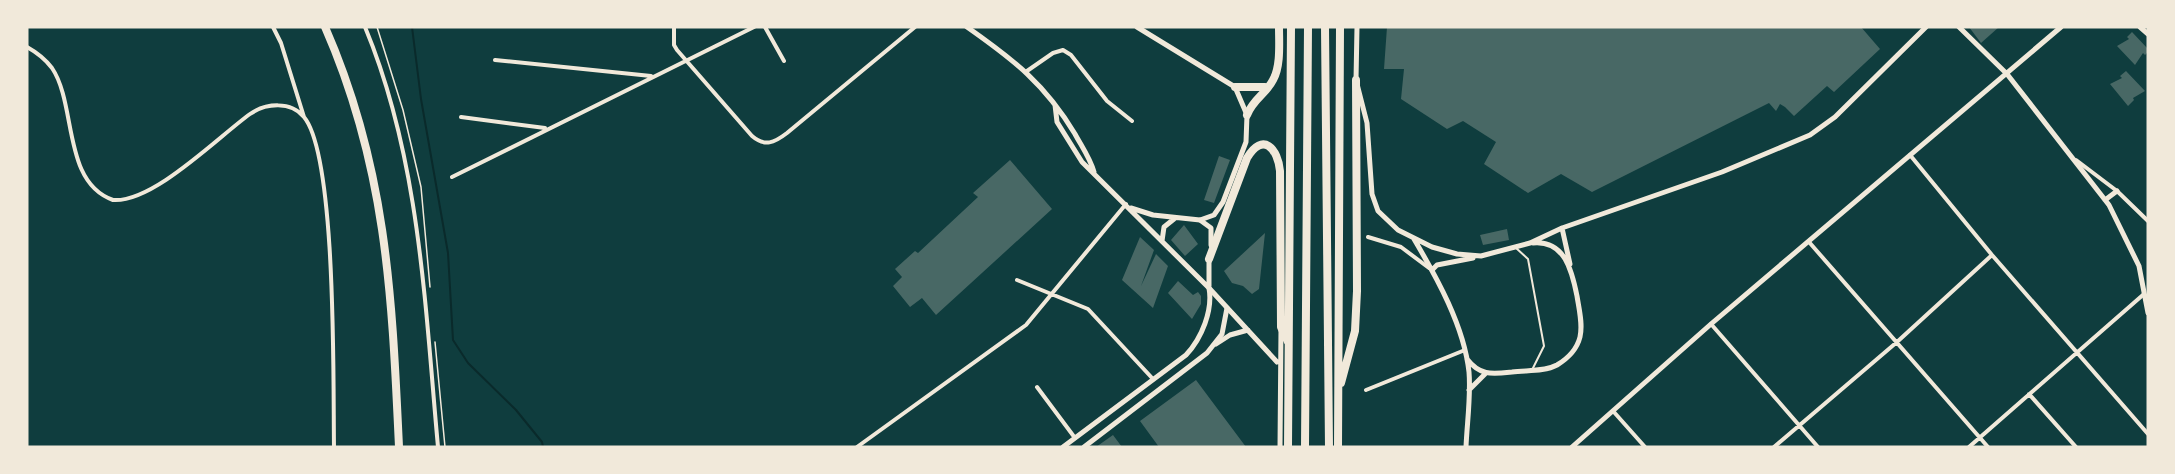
<svg xmlns="http://www.w3.org/2000/svg" width="2175" height="474" viewBox="0 0 2175 474" font-family="'IBM Plex Sans',sans-serif">
	<style>
		.lines { fill: none; stroke-linecap: round; stroke-linejoin: round }
		.stream { stroke: #0a2a2b; stroke-width: 2 }
		.building { fill: #486865 }
		.path { stroke: #f1e9da; stroke-width: 1.5 }
		.service { stroke: #f1e9da; stroke-width: 2 }
		.minor { stroke: #f1e9da; stroke-width: 4 }
		.tertiary { stroke: #f1e9da; stroke-width: 5 }
		.secondary { stroke: #f1e9da; stroke-width: 5 }
		.motorway { stroke: #f1e9da; stroke-width: 8 }
	</style>
	<rect width="100%" height="100%" fill="#0f3d3e"/>
	<g class="lines">
		<!-- stream -->
		<path class="stream" d="M412,27L421,99L448,253L453,340L468,363L516,410L542,442L543,447"/>
	</g>
	<!-- building -->
	<path class="building" d="M1387,27H1861L1880,49L1834,92L1827,86L1794,116L1785,107L1780,104L1776,111L1769,103L1592,192L1561,174L1528,193L1484,164L1496,142L1463,121L1447,129L1401,99L1404,69H1384Z
		M1969,27H1999L1981,43Z
		M2132,32L2148,49V52L2145,55L2143,53L2135,65L2117,46L2129,39L2127,37Z
		M2126,71L2145,91L2133,98L2134,100L2128,106L2110,84L2122,78L2120,76Z
		M1219,156L1230,160L1214,203L1204,200Z
		M1010,160L1052,209L936,315L922,298L910,307L893,286L902,277L895,269L915,251L918,253L978,197L973,193Z
		M1184,225L1198,244L1185,256L1171,240Z
		M1507,229L1509,240L1483,245L1480,235Z
		M1265,233L1259,289L1252,294L1243,286L1232,283L1224,271Z
		M1140,237L1154,250L1141,286L1156,254L1168,266L1153,308L1122,280Z
		M1178,281L1193,295L1198,292L1201,296V304L1192,319L1168,293Z
		M1196,380L1246,447H1159L1140,421Z
		M1113,435L1122,447H1096Z"/>
	<g class="lines">
		<!-- path -->
		<path class="path" d="M377,27L403,110L421,187L430,287
			M435,342L445,447"/>
		<!-- service -->
		<path class="service" d="M1516,248L1528,259L1544,346L1533,368"/>
		<!-- minor -->
		<path class="minor" d="M273,27L281,43L304,117
			M365,27C420,159 425,306 438,447
			M674,27V45L677,50L752,136C765,147 774,143 787,133L915,27
			M765,27L784,61
			M27,47C36,52 46,60 52,68C77,105 62,182 113,200C153,203 218,137 250,114C266,103 291,101 304,117C337,157 333,387 334,447
			M495,60L651,76
			M1027,71L1053,53L1063,50L1071,55L1107,101L1132,121
			M461,117L545,128
			M1910,155L1992,255L2148,434
			M2076,160L2117,191L2148,221
			M452,177L754,27
			M1368,237L1401,247L1429,268
			M1809,242L1988,447
			M1017,280L1088,309L1153,379
			M1711,324L1818,447
			M1037,387L1075,438
			M1366,390L1465,350
			M2029,394L2076,447
			M1613,411L1645,447
			M857,447L1026,325L1126,204
			M1774,447L1897,342L1992,255
			M1969,447L2144,294"/>
		<!-- tertiary -->
		<path class="tertiary" d="M1137,27L1235,87L1247,115L1246,142L1223,202L1214,215L1200,220
			M1357,27L1356,80L1367,123L1372,194L1378,211L1398,230L1432,247L1457,254L1481,256L1530,243L1562,228L1722,172L1810,135L1835,117L1926,27
			M1959,27L2007,74L2109,205L2139,266L2148,313
			M2140,27L2148,34
			M2105,200L2117,191
			M1562,228L1570,264
			M1414,239C1437,278 1464,326 1469,372C1471,396 1467,423 1466,447
			M1432,270L1437,265L1473,258
			M1467,359C1480,376 1492,374 1512,372C1526,370 1544,372 1557,365C1567,359 1577,349 1580,337C1583,324 1579,309 1577,296C1572,271 1565,240 1533,243
			M1469,390L1485,374
			M1063,447L1186,355C1202,338 1213,310 1209,288
			M1084,447L1207,353L1222,334L1227,308
			M1572,447L1711,324L2061,27"/>
		<!-- secondary -->
		<path class="secondary" d="M967,27C1014,60 1045,84 1075,134C1082,147 1090,158 1094,172
			M1055,105L1057,122L1082,162L1209,288L1277,362
			M1131,208L1153,215L1200,220L1211,228V245
			M1162,241L1164,227L1174,219
			M1209,286V257
			M1216,344L1230,335L1248,330
			M1280,447L1281,328"/>
		<!-- motorway -->
		<path class="motorway" d="M325,27C387,168 392,297 399,447
			M1325,27L1329,447
			M1235,87H1265
			M1247,115C1253,99 1266,94 1273,80C1281,66 1279,43 1279,27
			M1209,259L1247,158C1263,131 1278,149 1280,171L1281,327L1288,342
			M1341,383L1355,331L1357,291L1356,80
			M1288,447L1291,27
			M1305,447L1308,27
			M1338,447L1340,27"/>
	</g>
	<!-- border -->
	<rect width="2175" height="474" fill="none" stroke="#f1e9da" stroke-width="57"/>
</svg>
